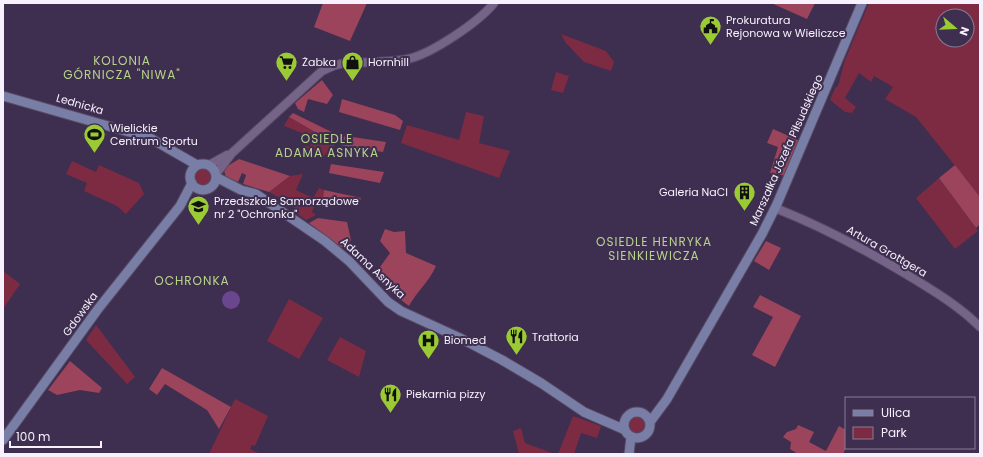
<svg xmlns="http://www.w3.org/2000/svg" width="983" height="457" viewBox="0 0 983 457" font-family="Poppins,sans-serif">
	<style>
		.green { fill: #7d2b43; fill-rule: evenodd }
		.forest { fill: #9b445b }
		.water { fill: #6a468e }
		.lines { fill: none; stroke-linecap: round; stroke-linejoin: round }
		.tertiary-casing { stroke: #574a64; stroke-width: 10 }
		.secondary-casing { stroke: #574a64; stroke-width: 11 }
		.tertiary { stroke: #756488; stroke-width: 8 }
		.secondary { stroke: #797ea6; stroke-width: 9 }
		.labels { text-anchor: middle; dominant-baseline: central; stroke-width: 4; stroke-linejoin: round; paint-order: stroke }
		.poi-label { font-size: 11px; fill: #f6f1fd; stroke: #3e2e4f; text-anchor: start }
		.street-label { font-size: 11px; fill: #f6f1fd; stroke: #3e2e4f }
		.neighbourhood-label { font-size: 12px; letter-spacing: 1px; fill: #b7d38b; stroke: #3e2e4f }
	</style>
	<rect width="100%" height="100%" fill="#3e2e4f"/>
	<!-- green -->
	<path class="green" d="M869,3H980V197L916,117L885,99L893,87L874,76L871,82L859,73L845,98L856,107L852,113L845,112L830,100L835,88L838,86L845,60ZM943,16H967V40H943Z
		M561,34L606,51L614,62L611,71L584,62L566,43Z
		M556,72L569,76L563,93L551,90Z
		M466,112L484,116L479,143L510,151L499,178L401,143L407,125L459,140Z
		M299,116L335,133L337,140L329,157H326V152L324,157L312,154L311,157L302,146H310L314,134L312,137L284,126L289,117L315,132L333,139L334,134Z
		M72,161L96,172L99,165L139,183L144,194L126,214L117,206L84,191L87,183L66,174Z
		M194 177a9 9 0 1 1 18 0a9 9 0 1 1-18 0Z
		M303,174L296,190L313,198L319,188L324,190L323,198L318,197L312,212L316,215L306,220L292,210L296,203L285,196L282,199L269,192L290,176Z
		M939,178L978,231L955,249L916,198Z
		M3,271L20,284L3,309Z
		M289,299L323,318L299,359L267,341Z
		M96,325L135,377L127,384L86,340Z
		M340,337L366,351L359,377L327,360Z
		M235,399L268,416L255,446L252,445L250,449L260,454H209Z
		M573,416L601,426L597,438L581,433L574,454H558Z
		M627 425a9 9 0 1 1 18 0a9 9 0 1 1-18 0Z
		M521,428L525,443L555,454H519L513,431Z"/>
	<!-- forest -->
	<path class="forest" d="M323,3H367L350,41L314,27Z
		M771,3H815L807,19Z
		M322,80L333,95L327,104L308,99L304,112L298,109L295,103Z
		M342,99L395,115L403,121L400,130L339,112Z
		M293,113L335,134L333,139L315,132L289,117Z
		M773,129L800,141L786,176L770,173L778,147L767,143Z
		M346,136L386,142L383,152L340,145V138Z
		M239,159L290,176L269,192L243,184L246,175L242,173L238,182L226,178L224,170L226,167Z
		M331,164L384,172L380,183L329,173Z
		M955,165L980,197V224L976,228L939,178Z
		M324,190L357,197L361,198L359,203L352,206L323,198Z
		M318,218L347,222L351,240L347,247H341L309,223Z
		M385,229L394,232L405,231L406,253L436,266C429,282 417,291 409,306L386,289L375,274L390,253L380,241Z
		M766,241L781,248L769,270L754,261Z
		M760,295L801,316L775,367L752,355L773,317L753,307Z
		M70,361L102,388L99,393L80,390L57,395L48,390Z
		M162,368L231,407L219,429L207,410L165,384L157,395L149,389Z
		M798,425L814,432L809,442L826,451L839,426L846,430V448L843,454H798L790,449L791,442L783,437L787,432L796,429Z"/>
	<!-- water -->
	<path class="water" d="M222 300a9 9 0 1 1 18 0a9 9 0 1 1-18 0Z"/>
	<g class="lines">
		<defs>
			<path id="tertiary" d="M209,165L227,155
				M216,174L232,153L322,71L333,66L344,63C364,62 387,63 408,59C431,54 479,22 494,3
				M775,208C821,226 864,249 906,274C932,290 958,305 980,327"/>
			<path id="secondary" d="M3,96L150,138L197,165
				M190 177a13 13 0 1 1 26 0a13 13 0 1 1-26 0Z
				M216,177L241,190L256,194L325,241L349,261L388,302L401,311L460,338L502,360L541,383L584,412L623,429
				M624 425a13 13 0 1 1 26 0a13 13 0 1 1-26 0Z
				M650,422L667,399L762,234L777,204L862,3
				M3,440L98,309L180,206L192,183
				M629,454L631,437"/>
		</defs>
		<!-- tertiary casing -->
		<use href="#tertiary" class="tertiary-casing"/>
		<!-- secondary casing -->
		<use href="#secondary" class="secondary-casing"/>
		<!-- tertiary -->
		<use href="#tertiary" class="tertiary"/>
		<!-- secondary -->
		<use href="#secondary" class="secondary"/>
	</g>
	<!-- icons -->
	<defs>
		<symbol id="civic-pin" viewBox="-11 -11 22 30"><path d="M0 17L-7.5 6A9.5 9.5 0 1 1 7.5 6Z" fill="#9bcb33" stroke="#3e2e4f"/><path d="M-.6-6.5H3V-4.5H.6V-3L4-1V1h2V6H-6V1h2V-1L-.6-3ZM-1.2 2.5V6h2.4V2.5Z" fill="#111"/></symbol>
		<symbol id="supermarket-pin" viewBox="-11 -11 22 30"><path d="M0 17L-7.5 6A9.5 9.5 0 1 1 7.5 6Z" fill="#9bcb33" stroke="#3e2e4f"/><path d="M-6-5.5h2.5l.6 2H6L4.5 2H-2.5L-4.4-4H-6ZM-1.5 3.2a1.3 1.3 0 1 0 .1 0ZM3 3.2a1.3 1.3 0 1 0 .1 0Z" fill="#111"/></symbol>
		<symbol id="shop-pin" viewBox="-11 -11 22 30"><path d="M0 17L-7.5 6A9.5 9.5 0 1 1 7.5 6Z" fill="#9bcb33" stroke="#3e2e4f"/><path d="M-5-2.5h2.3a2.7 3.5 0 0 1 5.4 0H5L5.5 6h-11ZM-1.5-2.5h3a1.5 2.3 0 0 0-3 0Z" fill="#111"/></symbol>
		<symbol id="stadium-pin" viewBox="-11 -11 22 30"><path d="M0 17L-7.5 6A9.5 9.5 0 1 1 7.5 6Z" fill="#9bcb33" stroke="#3e2e4f"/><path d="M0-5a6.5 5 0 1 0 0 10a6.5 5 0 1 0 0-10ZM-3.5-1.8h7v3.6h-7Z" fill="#111"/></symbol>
		<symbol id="building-pin" viewBox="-11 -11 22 30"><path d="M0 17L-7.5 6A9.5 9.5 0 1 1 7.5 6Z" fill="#9bcb33" stroke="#3e2e4f"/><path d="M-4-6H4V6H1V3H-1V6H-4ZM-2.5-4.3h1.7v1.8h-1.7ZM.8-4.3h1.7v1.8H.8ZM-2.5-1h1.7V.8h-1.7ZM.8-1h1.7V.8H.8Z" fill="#111"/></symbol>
		<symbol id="school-pin" viewBox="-11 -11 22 30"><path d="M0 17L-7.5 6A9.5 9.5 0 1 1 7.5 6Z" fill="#9bcb33" stroke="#3e2e4f"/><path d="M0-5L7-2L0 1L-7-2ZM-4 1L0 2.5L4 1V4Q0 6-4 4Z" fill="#111"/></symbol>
		<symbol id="restaurant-pin" viewBox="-11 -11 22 30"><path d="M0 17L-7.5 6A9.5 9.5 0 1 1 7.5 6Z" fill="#9bcb33" stroke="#3e2e4f"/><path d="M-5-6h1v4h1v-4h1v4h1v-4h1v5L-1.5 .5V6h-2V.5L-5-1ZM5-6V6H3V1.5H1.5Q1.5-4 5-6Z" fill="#111"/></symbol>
		<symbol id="hospital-pin" viewBox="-11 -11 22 30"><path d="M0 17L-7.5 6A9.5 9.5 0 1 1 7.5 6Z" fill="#9bcb33" stroke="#3e2e4f"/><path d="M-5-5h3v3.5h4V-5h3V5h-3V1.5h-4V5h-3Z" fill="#111"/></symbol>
	</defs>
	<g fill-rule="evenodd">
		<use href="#civic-pin" x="698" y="14" width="25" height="34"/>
		<use href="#supermarket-pin" x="274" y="50" width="25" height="34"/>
		<use href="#shop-pin" x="340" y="50" width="25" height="34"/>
		<use href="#stadium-pin" x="82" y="122" width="25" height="34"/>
		<use href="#building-pin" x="732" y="180" width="25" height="34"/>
		<use href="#school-pin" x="186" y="194" width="25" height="34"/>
		<use href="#restaurant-pin" x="504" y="324" width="25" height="34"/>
		<use href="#hospital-pin" x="416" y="328" width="25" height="34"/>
		<use href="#restaurant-pin" x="378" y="382" width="25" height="34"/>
	</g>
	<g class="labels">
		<!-- poi labels -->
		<g class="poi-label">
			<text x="726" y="20">Prokuratura<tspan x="726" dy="13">Rejonowa w Wieliczce</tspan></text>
			<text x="302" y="62">Żabka</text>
			<text x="368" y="62">Hornhill</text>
			<text x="110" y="128">Wielickie<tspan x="110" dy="13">Centrum Sportu</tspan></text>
			<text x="728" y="192" text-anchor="end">Galeria NaCl</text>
			<text x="214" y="201">Przedszkole Samorządowe<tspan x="214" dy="13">nr 2 "Ochronka"</tspan></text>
			<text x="532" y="337">Trattoria</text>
			<text x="444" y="340">Biomed</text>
			<text x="406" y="394">Piekarnia pizzy</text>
		</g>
		<!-- street labels -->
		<g class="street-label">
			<text transform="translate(80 104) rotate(16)">Lednicka</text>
			<text transform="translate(786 150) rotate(-66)">Marszałka Józefa Piłsudskiego</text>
			<text transform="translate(887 251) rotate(30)">Artura Grottgera</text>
			<text transform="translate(373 268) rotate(43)">Adama Asnyka</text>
			<text transform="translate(80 314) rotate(-54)">Gdowska</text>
		</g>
		<!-- neighbourhood labels -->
		<g class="neighbourhood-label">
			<text x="122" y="60">KOLONIA<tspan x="122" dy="14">GÓRNICZA "NIWA"</tspan></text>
			<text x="327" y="138">OSIEDLE<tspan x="327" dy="14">ADAMA ASNYKA</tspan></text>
			<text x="654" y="241">OSIEDLE HENRYKA<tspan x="654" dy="14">SIENKIEWICZA</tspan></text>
			<text x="192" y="280">OCHRONKA</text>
		</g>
	</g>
	<!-- border -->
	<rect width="983" height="457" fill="none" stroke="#f6f1fd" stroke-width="8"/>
	<!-- legend -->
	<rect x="845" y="397" width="130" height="52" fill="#3e2e4f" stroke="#887c95"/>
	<rect x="853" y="410" width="20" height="6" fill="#797ea6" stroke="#887c95"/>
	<text x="881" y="417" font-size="12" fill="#f6f1fd">Ulica</text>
	<rect x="853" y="427" width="20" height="12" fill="#7d2b43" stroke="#887c95"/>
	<text x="881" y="437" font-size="12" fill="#f6f1fd">Park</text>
	<!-- north arrow -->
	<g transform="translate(955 28) rotate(109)"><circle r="19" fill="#3e2e4f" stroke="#887c95"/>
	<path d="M0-3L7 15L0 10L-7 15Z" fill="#9bcb33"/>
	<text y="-6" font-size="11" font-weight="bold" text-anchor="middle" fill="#f6f1fd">N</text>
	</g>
	<!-- scale -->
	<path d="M10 441v6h91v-6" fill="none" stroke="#f6f1fd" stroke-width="2"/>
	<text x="16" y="441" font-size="12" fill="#f6f1fd" stroke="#3e2e4f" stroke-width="3" paint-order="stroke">100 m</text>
</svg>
